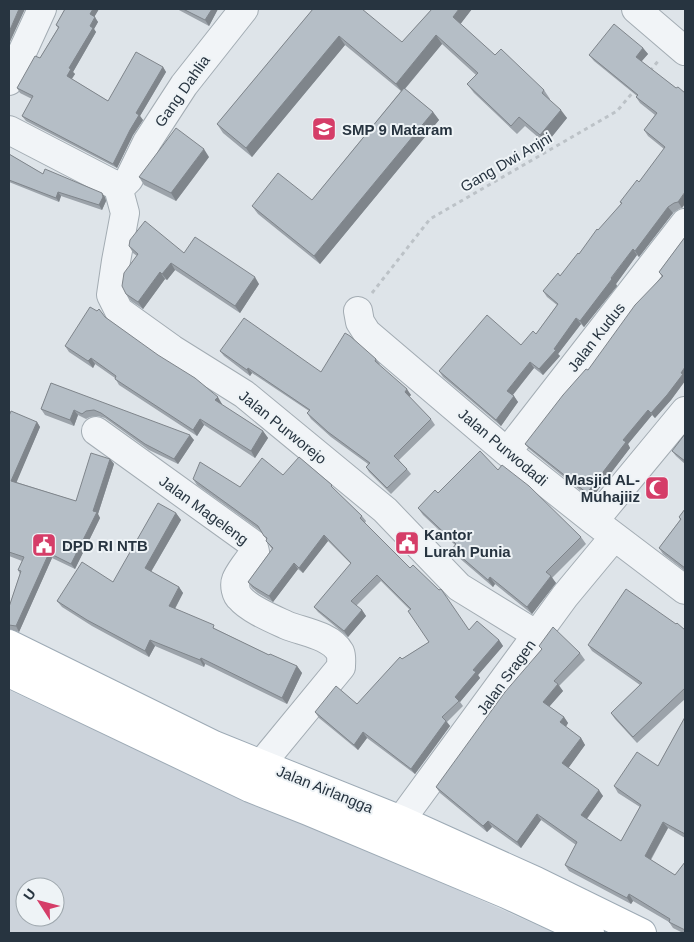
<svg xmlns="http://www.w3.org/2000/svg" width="694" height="942" viewBox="0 0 694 942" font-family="Arial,sans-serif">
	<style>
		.built { fill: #ccd3db; fill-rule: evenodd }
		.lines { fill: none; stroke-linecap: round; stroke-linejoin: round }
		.minor-casing { stroke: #a3acb3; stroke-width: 30 }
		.major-casing { stroke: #9daab5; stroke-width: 30 }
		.path { stroke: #bcc2c7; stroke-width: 3; stroke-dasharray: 4 4; stroke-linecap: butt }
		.minor { stroke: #f1f4f7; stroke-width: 28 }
		.major { stroke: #fff; stroke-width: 28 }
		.wall { fill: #9ca3aa }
		.shaded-wall { fill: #7f858b }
		.building { fill: #b5bec6; stroke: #7f858b }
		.labels { text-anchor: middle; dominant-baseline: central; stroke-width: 4; stroke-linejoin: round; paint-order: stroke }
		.street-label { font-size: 15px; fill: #273440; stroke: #eef3f6 }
		.poi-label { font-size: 15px; font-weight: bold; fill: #273440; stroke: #eef3f6; text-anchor: start }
	</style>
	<rect width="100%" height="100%" fill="#dee4e9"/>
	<!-- built -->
	<path class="built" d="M9,690L43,706L555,933H9ZM25,887H55V917H25Z"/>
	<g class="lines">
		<defs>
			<path id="minor" d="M636,9L685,51
				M9,81L42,9
				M9,130L115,185L118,187L123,185L129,179L147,142L184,85L244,9
				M118,187L125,213L116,261L111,295L119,311L172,349L244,394L385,510L459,587L537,635
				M358,311L360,322L367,333L507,452L594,521L685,590
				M96,431L253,544L255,552C250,558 238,574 236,580C234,585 236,595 240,598C249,609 273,619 286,625C303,632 330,635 340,652C342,657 341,662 341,667L262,763L252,785
				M507,452L685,223
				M594,521L685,411
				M401,820L565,596L614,537"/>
			<path id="major" d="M9,644L214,745L401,820L536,881L642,933
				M9,673L250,788L308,811L506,894L590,933"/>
		</defs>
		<!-- minor casing -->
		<use href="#minor" class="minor-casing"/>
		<!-- major casing -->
		<use href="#major" class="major-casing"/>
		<!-- path -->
		<path class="path" d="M650,71L659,60
			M372,293L430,219L617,111L634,91"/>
		<!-- minor -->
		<use href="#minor" class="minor"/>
		<!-- major -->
		<use href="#major" class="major"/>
	</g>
	<!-- wall -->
	<path class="wall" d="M65,9H99L94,17L98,22L94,29L96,32L73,72L75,74L72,79L108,101L163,67L166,72L140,116L143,120L133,135L117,168L26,121L22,116L32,99L20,93L17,88L40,58L58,28L56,25Z
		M177,9H218L209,26Z
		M313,9L402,42L432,9H472L460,24L495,55L544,90L550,99V100L567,118L546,144L525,126L517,134L474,93L467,84L476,75L442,44L405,89L433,112L439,120L320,264L258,214L252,206L312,200L401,91L345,45L252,157L223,133L217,124Z
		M643,48L648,54L641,62L676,88L682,208L679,209L673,213L639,257L637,255L616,284L617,286L584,327L581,324L558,354L560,356L543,375L534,368L513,395L518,402L501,426L443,377L439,371L521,345L536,334L557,305L547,297L543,291L560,276L621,204L620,202L639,182L664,149L648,136L644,130L655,115L640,103L636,97L637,96L594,61L589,55Z
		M9,154L43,174L105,197L106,201L102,210L61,196L59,202L9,182Z
		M209,157L176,201L144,185L139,177Z
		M685,237V381L671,400L655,418L652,415L628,444L630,448L591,499L529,449L525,444L588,370L662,277L659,272Z
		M129,246L184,253L259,284L240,313L175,270L167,280L165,279L143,309L131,301L126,294L137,256L133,253Z
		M105,317L222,404V405L263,431L268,438L255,458L204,425L197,436L119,385L115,378L95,364L93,368L69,352L65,346Z
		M220,351L321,372L376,359L380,364L379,365L411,395L409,397L431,419L435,425L399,460L407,469L411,474L391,494L369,472L366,467L368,464L331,437L311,419L307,413L309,411L252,373L250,376L224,356Z
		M51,383L194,440L178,464L149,450L105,418L98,416L90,417L86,419L78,415L74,426L45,415L41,409Z
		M9,416L37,422L40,427L16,482L76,501L110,459L114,464L98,514L100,518L75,569L52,558L19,632L9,629V607L20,574L18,570L22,561L9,556Z
		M685,434V464L676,456L672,451Z
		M498,470L581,537L586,544L552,578L556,583L532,614L495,584L493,587L457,556L452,549L455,545L423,515L418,508L438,493Z
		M283,475L334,489L362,516L366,521L365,523L469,630L499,640L503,646L478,675L480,678L460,702L463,706L447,722L450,726L415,774L367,738L358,750L319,718L315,712L357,704L402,659L429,642L410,610L381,581L356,606L362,610L366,616L348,637L318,612L314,607L351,564L328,541L303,573L298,569L273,602L258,593L252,588L248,582L272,549L266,541L267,539L261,531L197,485L193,479L240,487Z
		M685,509V571L663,554L659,548L680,520L679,517Z
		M176,513L181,520L151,572L179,587L183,593L175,609L269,655L297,666L302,673L287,704L205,664L204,667L155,646L149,657L92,626L62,607L57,601L113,582Z
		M676,624L685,630V699L637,743L615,719L611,713L640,685L592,651L588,645Z
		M539,646L580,653L585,660L559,686L563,691L549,707L564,717L568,723L566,727L581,738L585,745L568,768L603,796L587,819L621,841L640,807L618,793L614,786L658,766L685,717V838L668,828L651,860L675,875L685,862V933H683L673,928L669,922L633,901L631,904L569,871L565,865L576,845L541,820L521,848L492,827L487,832L440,793L436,787L542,649Z"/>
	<!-- shaded-wall -->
	<path class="shaded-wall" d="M19,9H25L9,44V32Z
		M93,9H99L93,19L90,14Z
		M212,9H218L209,26L205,20Z
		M459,9H472L459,26L453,17Z
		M95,17L98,22L94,29L96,32L73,72L75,74L70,81L67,76L69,68Z
		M436,35L442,44L402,92L396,84Z
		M339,36L345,45L252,157L246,148Z
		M643,48L648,54L640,63L636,57Z
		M163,67L166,72L140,116L143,120L133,135L117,168L113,164L136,113Z
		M561,110L567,118L546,144L540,135Z
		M433,112L439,120L320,264L314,256Z
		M204,149L209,157L176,201L171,193Z
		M58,192L61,196L59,202L56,198Z
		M685,192V204L682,208L678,202Z
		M102,193L105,197L106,201L102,210L99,205Z
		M668,207L673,213L639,257L635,251Z
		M633,249L637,255L616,284L617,286L584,327L580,321Z
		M171,263L175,270L167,280L162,274Z
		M160,272L165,279L143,309L138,302Z
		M255,277L259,284L240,313L235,306Z
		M576,318L581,324L558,354L560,356L543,375L539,369Z
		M91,358L95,364L93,368L88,361Z
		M530,362L534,368L511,397L507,391Z
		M685,367V381L671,400L655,418L651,413Z
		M248,368L252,373L250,376L247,370Z
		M407,389L411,395L409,397L405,392Z
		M514,396L518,402L501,426L496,420Z
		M218,397L222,404L220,407L215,400Z
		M74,410L78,415L74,426L70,420Z
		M648,410L652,415L628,444L630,448L591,499L587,493L623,440Z
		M200,419L204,425L197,436L193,430Z
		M37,422L40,427L15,486L11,481Z
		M263,431L268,438L255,458L251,451Z
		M190,435L194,440L178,464L174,459Z
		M110,459L114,464L98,514L100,518L75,569L71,564L93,511Z
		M176,513L181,520L149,575L145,568Z
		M324,535L328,541L303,573L299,568Z
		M49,553L52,558L19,632L16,626Z
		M294,563L298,569L273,602L269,596Z
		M551,576L556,583L532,614L527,607Z
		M490,577L495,584L493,587L488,580Z
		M179,587L183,593L173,612L169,606Z
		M362,610L366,616L348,637L344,631Z
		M150,640L155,646L149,657L145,651Z
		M499,640L503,646L478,675L480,678L460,702L455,697L473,670Z
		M201,658L205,664L204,667L200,660Z
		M297,666L302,673L287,704L282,698Z
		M558,684L563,691L547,709L543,702Z
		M564,717L568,723L564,729L560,722Z
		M446,721L450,726L415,774L411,769Z
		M363,732L367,738L358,750L354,745Z
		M581,738L585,745L567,770L562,763Z
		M599,790L603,796L585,821L581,815Z
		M537,814L541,820L521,848L517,842Z
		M488,821L492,827L487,832L483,826Z
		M663,822L668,828L649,862L645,856Z
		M629,894L633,901L631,904L627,898Z"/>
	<!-- building -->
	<path class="building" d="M9,9H19L9,32Z
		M65,9H93L90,14L95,17L90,26L93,28L69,68L71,69L67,76L108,101L136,52L163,67L136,113L139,115L130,130L113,164L22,116L33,96L17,88L35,56L40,58L59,27L56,25Z
		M183,9H212L205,20Z
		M313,9H362L402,42L432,9H459L453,17L495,55L501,49L544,90L542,93L561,110L540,135L519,117L511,126L467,84L478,73L436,35L396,84L339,36L246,148L217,124Z
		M614,24L643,48L636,57L676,88L678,87L685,93V192L678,202L674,203L668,207L635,251L633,249L611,278L612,279L580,321L576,318L554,349L556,350L539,369L530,362L507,391L514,396L496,420L439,371L487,315L521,345L533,331L536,334L558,304L543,291L558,273L560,276L578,253L579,254L597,229L598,230L622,203L620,202L637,180L639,182L665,147L644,130L657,113L636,97L638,95L589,55Z
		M404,88L433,112L314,256L252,206L278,173L312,200Z
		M176,128L204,149L171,193L139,177Z
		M9,154L43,174L45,169L102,193L103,197L99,205L58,192L56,198L9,180Z
		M145,221L184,253L195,237L255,277L235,306L171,263L162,274L160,272L138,302L126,294L122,286L124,273L138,254L129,246L130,240Z
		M685,237V367L681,373L683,374L667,395L651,413L648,410L623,440L626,442L587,493L525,444L563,395L586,369L588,370L635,305L663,276L659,272Z
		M90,307L97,311L99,309L105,317L158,355L195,378L218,397L215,400L263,431L251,451L200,419L193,430L115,379L116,376L91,358L88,361L65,346Z
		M244,318L321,372L345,333L350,336L376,359L375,361L407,389L405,392L431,419L394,456L407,469L387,488L366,467L370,463L328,432L307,413L310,410L248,368L247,370L220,351Z
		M51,383L190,435L174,459L145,444L101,413L94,410L86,411L82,414L74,410L70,420L41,409Z
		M11,411L37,422L11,481L76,501L91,453L110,459L93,511L97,512L71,564L49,553L16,626L9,625V607L21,571L18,570L24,557L9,552V416Z
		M685,434V461L672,451Z
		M480,451L498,470L502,465L529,486L581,537L546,572L551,576L527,607L490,577L488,580L452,549L456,544L418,508L435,490L438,493Z
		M299,457L332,485L331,486L362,516L360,518L410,568L413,565L439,590L441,589L469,630L477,621L499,640L473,670L476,672L455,697L459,701L442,717L446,721L411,769L363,732L354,745L315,712L336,686L357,704L400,657L402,659L429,642L408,611L411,609L377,575L351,601L362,610L344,631L314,607L351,563L324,535L299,568L294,563L269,596L254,587L248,582L273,548L266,541L267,538L264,536L258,526L193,479L200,462L240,487L262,458L283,475Z
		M158,503L176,513L145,568L179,587L169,606L214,625L213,628L269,655L270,654L297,666L282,698L201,658L200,660L150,640L145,651L87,620L57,601L82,562L113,582Z
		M685,509V568L659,548L681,519L679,517Z
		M626,589L676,624L677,623L685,630V688L633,737L611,713L642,683L588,645Z
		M553,627L580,653L554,681L558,684L543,702L564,717L560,722L581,738L562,763L599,790L581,815L621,841L641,805L614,786L637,752L658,766L685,717V834L663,822L645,856L675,875L685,862V930L669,922L670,919L629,894L627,898L565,865L577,842L537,814L517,842L488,821L483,826L436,787L505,692L542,649L539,646Z"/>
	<!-- icons -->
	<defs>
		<symbol id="school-square" viewBox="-11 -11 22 22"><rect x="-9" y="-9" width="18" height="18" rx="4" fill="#d53d68" stroke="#eef3f6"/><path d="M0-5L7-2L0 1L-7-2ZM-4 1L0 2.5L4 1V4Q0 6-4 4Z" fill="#fff"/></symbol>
		<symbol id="mosque-square" viewBox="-11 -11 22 22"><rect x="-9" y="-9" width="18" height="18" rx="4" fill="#d53d68" stroke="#eef3f6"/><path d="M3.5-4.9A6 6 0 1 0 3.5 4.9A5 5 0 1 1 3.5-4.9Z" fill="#fff"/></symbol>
		<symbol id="civic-square" viewBox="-11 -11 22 22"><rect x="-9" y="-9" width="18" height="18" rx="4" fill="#d53d68" stroke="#eef3f6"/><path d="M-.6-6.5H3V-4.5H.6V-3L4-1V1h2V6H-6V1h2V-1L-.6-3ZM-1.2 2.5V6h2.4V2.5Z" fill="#fff"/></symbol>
	</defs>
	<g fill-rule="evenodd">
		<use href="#school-square" x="310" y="115" width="28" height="28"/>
		<use href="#mosque-square" x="643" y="474" width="28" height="28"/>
		<use href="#civic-square" x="393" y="529" width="28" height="28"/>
		<use href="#civic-square" x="30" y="531" width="28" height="28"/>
	</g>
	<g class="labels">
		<!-- street labels -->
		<g class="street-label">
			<text transform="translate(182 91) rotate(-55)">Gang Dahlia</text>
			<text transform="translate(506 162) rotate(-30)">Gang Dwi Anjni</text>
			<text transform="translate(596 337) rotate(-52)">Jalan Kudus</text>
			<text transform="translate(283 427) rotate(39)">Jalan Purworejo</text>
			<text transform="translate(503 447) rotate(40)">Jalan Purwodadi</text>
			<text transform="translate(204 510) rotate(36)">Jalan Mageleng</text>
			<text transform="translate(506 677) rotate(-54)">Jalan Sragen</text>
			<text transform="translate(325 789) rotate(22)">Jalan Airlangga</text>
		</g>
		<!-- poi labels -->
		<g class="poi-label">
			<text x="342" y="129">SMP 9 Mataram</text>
			<text x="640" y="479" text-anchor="end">Masjid AL-<tspan x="640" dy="17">Muhajiiz</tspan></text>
			<text x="424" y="534">Kantor<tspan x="424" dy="17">Lurah Punia</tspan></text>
			<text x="62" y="545">DPD RI NTB</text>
		</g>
	</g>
	<!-- border -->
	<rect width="694" height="942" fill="none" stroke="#273440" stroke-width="20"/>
	<!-- north arrow -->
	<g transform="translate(40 902) rotate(306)"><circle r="24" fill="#eef3f6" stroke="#9ea7ad"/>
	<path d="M0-4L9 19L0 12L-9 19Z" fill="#d53d68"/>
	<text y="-8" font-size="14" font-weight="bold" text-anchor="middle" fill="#273440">U</text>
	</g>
</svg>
